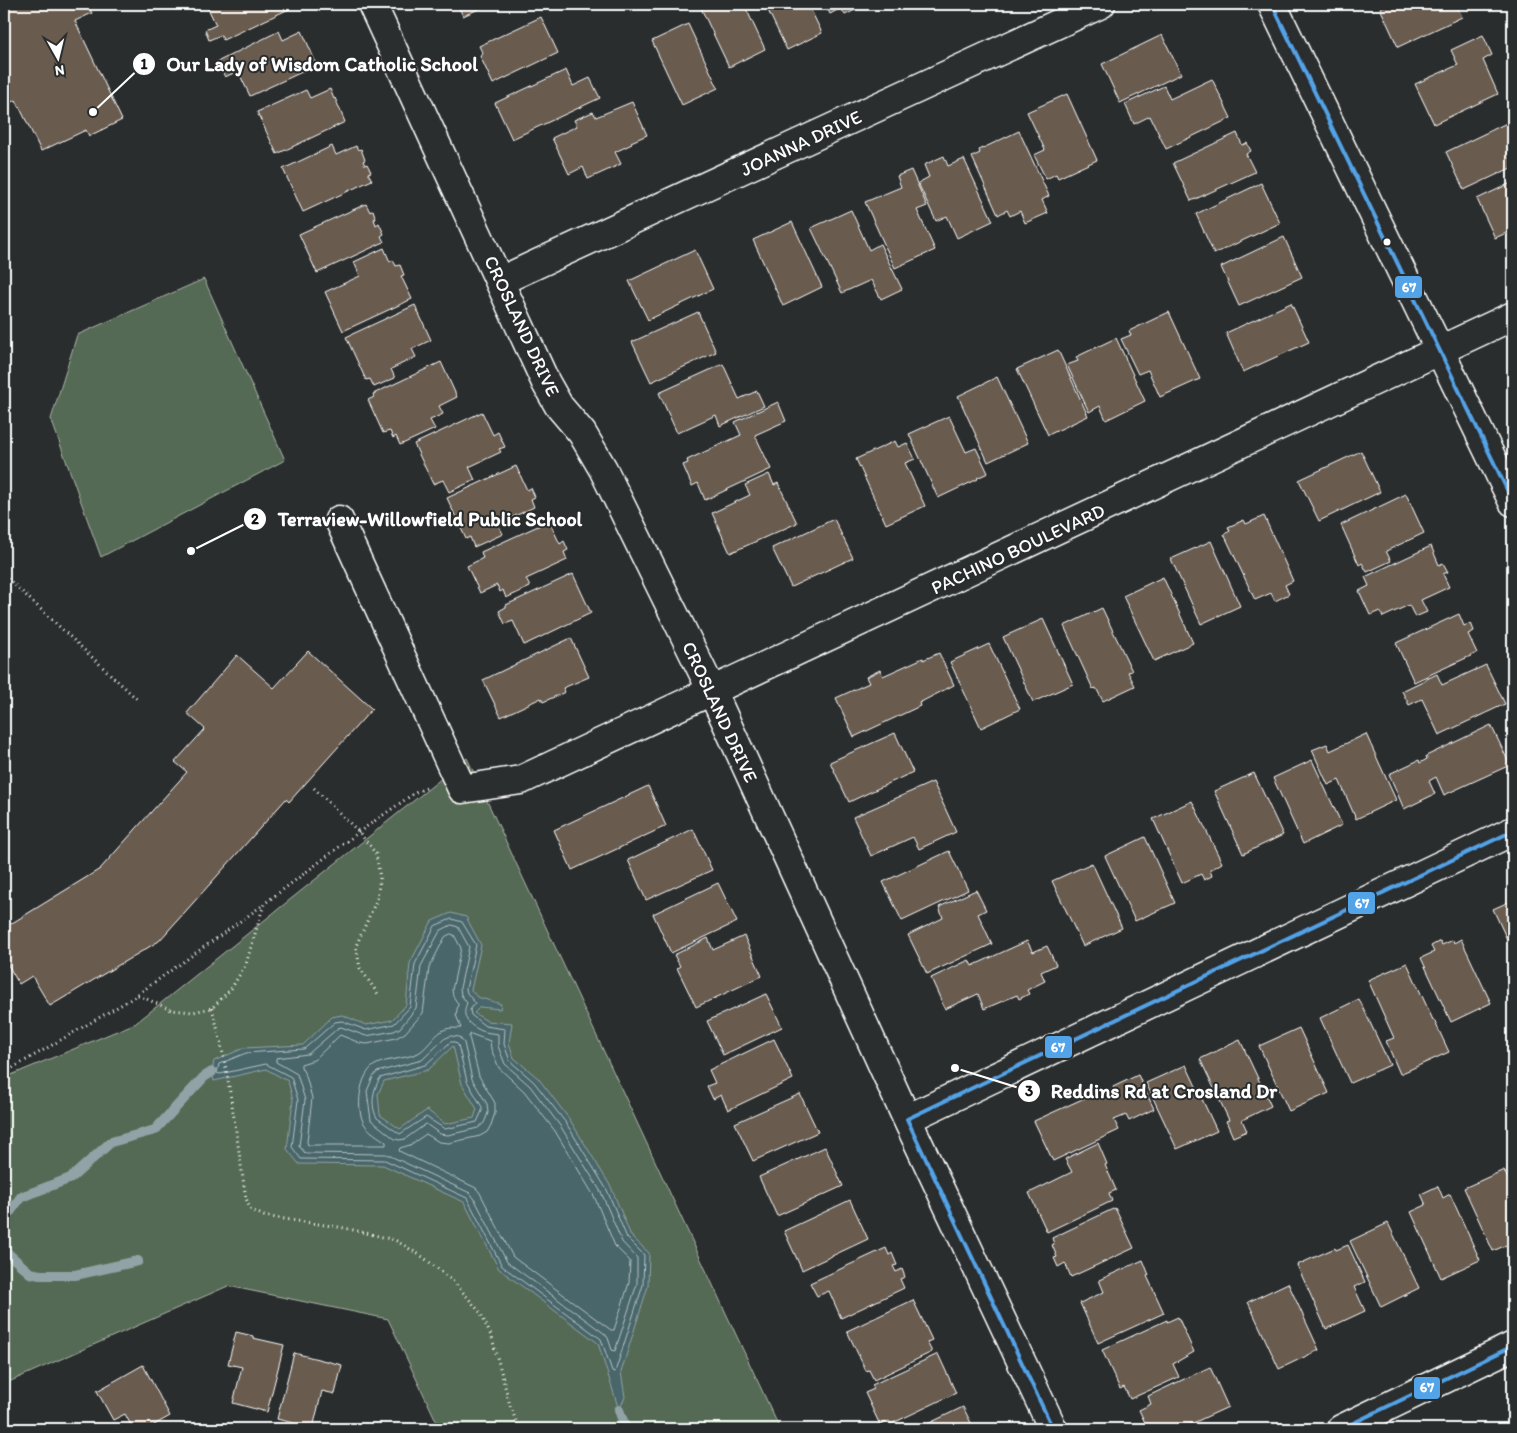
<svg xmlns="http://www.w3.org/2000/svg" width="1517" height="1433" viewBox="0 0 1517 1433" font-family="Itim,sans-serif">
	<style>
		.green { fill: #556a55; stroke: #aab4aa }
		.water { fill: #48666b; stroke: #91a3a6; fill-rule: evenodd }
		.lines { fill: none; stroke-linecap: round; stroke-linejoin: round }
		.shore { stroke: #b6c2c4; stroke-width: 1 }
		.stream { stroke: #91a3a6; stroke-width: 10 }
		.building { fill: #695c50; stroke: #fff }
		.minor-casing { stroke: #fff; stroke-width: 31 }
		.path { stroke: #fff; stroke-width: 3; stroke-dasharray: 1 4; stroke-linecap: butt }
		.minor { stroke: #2a2d2e; stroke-width: 28 }
		.bus-1-casing { stroke: #2a2d2e; stroke-width: 8 }
		.bus-1 { stroke: #53a3e8; stroke-width: 4 }
		.bus-dot { fill: #fff; stroke: #2a2d2e; stroke-width: 2 }
		.labels { text-anchor: middle; dominant-baseline: central; stroke-width: 4; stroke-linejoin: round; paint-order: stroke }
		.street-label { font-size: 19px; fill: #fff; stroke: #2a2d2e }
		.leader { fill: none; stroke: #fff; stroke-width: 2 }
		.callout-dot { fill: #fff; stroke: #2a2d2e; stroke-width: 2 }
		.mark-label { font-size: 15px; text-anchor: middle; font-weight: bold; fill: #111 }
		.callout-label { font-size: 20px; text-anchor: middle; font-weight: bold; fill: #fff; stroke: #2a2d2e; stroke-width: 4; stroke-linejoin: round; paint-order: stroke }
		.line-badge { stroke: #2a2d2e; stroke-width: 2 }
		.badge-label { font-size: 14px; text-anchor: middle; font-weight: bold; fill: #fff }
	</style>
	<rect width="100%" height="100%" fill="#2a2d2e"/>
	<filter id="ink" filterUnits="userSpaceOnUse"><feTurbulence type="fractalNoise" baseFrequency=".02" numOctaves="2"/><feDisplacementMap in="SourceGraphic" scale="10" xChannelSelector="R" yChannelSelector="G"/><feConvolveMatrix kernelMatrix="1 2 1 2 8 2 1 2 1" color-interpolation-filters="sRGB"/></filter>
	<g filter="url(#ink)">
		<!-- green -->
		<path class="green" d="M204,279L285,460L101,557L51,419L77,335Z
			M467,758L780,1429H440L388,1319L228,1286L4,1384V1078L136,1023Z"/>
		<!-- water -->
		<path class="water" d="M451,913L466,917L481,945L471,990L477,997L501,1004L500,1009L480,1007L474,1013L487,1021L512,1023L509,1043L514,1058L538,1078L570,1120L611,1187L631,1236L649,1253L648,1286L621,1372L625,1397L619,1410L598,1343L499,1269L464,1202L383,1165L299,1164L287,1149L293,1100L288,1081L266,1069L214,1081L212,1072L214,1061L244,1048L303,1045L332,1017L342,1015L366,1025L392,1020L406,1005L410,963L432,921ZM453,1046L462,1084L477,1109L474,1118L445,1124L427,1110L400,1129L380,1115L378,1094L384,1081L428,1070Z"/>
		<g class="lines">
			<!-- shore -->
			<path class="shore" d="M452,919L462,922L476,945L466,989L467,993L475,1003L470,1010L471,1015L485,1026L505,1029L504,1044L510,1061L534,1082L566,1123L607,1190L627,1238L644,1255L643,1285L615,1372L612,1371L601,1339L502,1266L467,1198L385,1160L301,1159L292,1147L298,1100L291,1077L266,1064L220,1074L217,1073L219,1064L246,1053L304,1049L335,1022L342,1021L366,1030L394,1024L410,1007L415,964L435,926Z
				M452,925L458,927L469,947L460,988L461,995L467,1003C461,1017 468,1025 482,1031C487,1033 493,1033 498,1034V1046L505,1064L530,1086L561,1127L601,1192L622,1242L637,1258V1284L615,1351L612,1350L608,1338L605,1334L507,1262L474,1198L470,1193L386,1154L305,1153L299,1146L305,1100L297,1074L276,1062V1058L308,1054L338,1028L341,1027L366,1036L394,1031L400,1028L416,1008L421,966L440,931Z
				M451,934L454,935L461,948L452,990L453,996L458,1004L456,1015L461,1028C457,1029 451,1027 446,1029C435,1033 429,1046 420,1052C409,1059 387,1058 375,1065C359,1074 355,1111 365,1125C370,1132 379,1137 386,1142V1145H308L307,1142L312,1098L306,1076L301,1067V1064L314,1060L340,1035L360,1043L367,1044L396,1038L405,1033L423,1013L429,968L445,937Z
				M471,1034L490,1041L491,1049L499,1068L524,1091L555,1131L594,1196L615,1246L630,1261L629,1283L614,1330H611L513,1257L480,1193L476,1188L399,1151L400,1148L410,1145L426,1134L439,1142L449,1143L480,1136L487,1132L491,1125L495,1113V1103L479,1076L469,1037Z
				M451,1036L459,1037L464,1043L472,1079L487,1104L488,1113L484,1123L478,1128L448,1135L440,1134L426,1124L405,1139L399,1140L395,1139L371,1120L367,1091L373,1077L377,1072L422,1060L444,1039Z
				M451,1042H455L458,1045L467,1081L482,1107V1111L477,1122L445,1129L426,1117L400,1134L377,1118C370,1105 373,1090 380,1078L425,1065Z"/>
			<!-- stream -->
			<path class="stream" d="M4,1220L21,1197L71,1178L111,1142L155,1130L204,1077L212,1072
				M4,1250L30,1273L40,1275H75L138,1261
				M619,1410L626,1429"/>
		</g>
		<!-- building -->
		<path class="building" d="M4,4H87L92,13L75,21L122,120L89,136L86,130L41,151L16,100L4,105Z
			M206,4H289L291,8L223,40L221,35L209,40L205,30L216,25Z
			M457,4H490L463,16Z
			M699,4H744L765,49L729,67Z
			M765,4H808L822,33L787,50Z
			M825,4H864H863V6L845,15L841,8L830,14Z
			M1389,4H1456L1462,17L1398,47L1380,8Z
			M541,17L558,53L493,84L480,56L483,54L479,46Z
			M688,24L718,88L682,105L652,41Z
			M279,31L283,40L302,31L317,65L250,96L238,71L225,77L217,62Z
			M1162,35L1181,74L1120,103L1102,64Z
			M1483,35L1492,55L1483,60L1498,94L1434,124L1415,84L1458,65L1451,50Z
			M566,70L573,86L590,78L600,98L512,139L495,103Z
			M1212,79L1231,118L1166,149L1150,116L1134,124L1125,104L1164,86L1170,99Z
			M330,89L334,99L335,98L345,122L277,154L257,112L306,90L310,98Z
			M1067,94L1097,160L1058,178L1056,174L1046,179L1034,155L1045,150L1027,112Z
			M632,102L647,135L631,142L632,144L615,152L621,164L588,179L583,167L569,174L552,138L577,126L574,120L593,112L596,117Z
			M1511,121L1513,125V167L1464,190L1446,152Z
			M1019,131L1049,196L1042,200L1048,213L1025,223L1020,211L1010,216L1007,210L998,215L972,157L980,153L979,150Z
			M1237,133L1242,145L1247,143L1251,151L1246,154L1255,172L1191,201L1173,163Z
			M332,146L336,155L356,146L358,150L361,149L365,160L363,161L365,165L367,164L371,172L368,173L372,180L303,212L283,169Z
			M944,156L948,166L964,159L993,221L957,238L947,216L936,221L918,183L929,177L924,165Z
			M911,170L927,206L917,210L935,250L895,268L865,202L901,187L897,176Z
			M1513,182V230L1495,238L1477,199Z
			M1261,183L1280,223L1214,254L1196,214Z
			M366,204L370,212L373,210L376,219H374L376,225L379,223L384,234L381,236L384,242L317,273L299,234Z
			M851,210L869,250L880,244L902,289L881,299L871,280L842,293L811,228Z
			M792,222L822,287L783,306L753,240Z
			M1284,237L1302,277L1239,306L1221,267Z
			M384,248L390,262L393,260L396,266L400,265L404,275L401,276L412,299L343,331L325,292L360,276L354,262Z
			M695,250L713,289L648,320L629,281Z
			M1291,303L1309,342L1243,372L1226,333Z
			M415,305L431,340L412,349L416,357L391,369L395,378L374,387L370,379L366,380L346,337Z
			M698,312L716,352L651,382L632,342Z
			M1169,312L1200,379L1160,397L1148,370L1138,374L1121,339L1131,335L1129,331Z
			M1116,338L1145,401L1106,420L1100,406L1089,412L1067,365L1078,361L1076,357Z
			M1058,350L1088,416L1048,435L1017,369Z
			M441,362L457,397L439,406L443,414L430,420L435,429L400,445L396,436L393,438L390,431L383,433L368,400L374,397L373,394Z
			M723,364L739,399L757,391L764,406L720,426L716,415L677,433L659,393Z
			M997,377L1028,443L988,462L958,396Z
			M778,402L786,421L755,435L771,469L705,500L698,483L692,486L683,465L688,463L687,460L741,435L735,422Z
			M482,412L493,435L498,432L505,447L499,449L501,452L469,467L475,480L449,492L443,480L433,484L414,444Z
			M949,416L966,452L976,448L988,473L977,478L978,479L938,498L909,434Z
			M895,441L898,447L907,443L915,459L905,463L925,506L886,524L856,459Z
			M1361,451L1380,492L1319,521L1299,480Z
			M516,466L527,490L531,488L535,497L531,499L534,507L498,524L503,534L474,547L470,537L466,539L447,498Z
			M769,474L774,485L778,483L797,523L730,553L712,513L750,495L745,485Z
			M1406,494L1424,533L1386,551L1391,561L1367,572L1362,563L1359,565L1341,525Z
			M1264,516L1293,581L1285,585L1289,594L1275,601L1271,593L1255,600L1224,534L1230,531L1228,527L1244,520L1246,524Z
			M834,519L853,558L791,587L772,548Z
			M549,521L560,544L564,541L568,550L564,552L567,560L526,579L530,587L506,598L503,590L500,592L497,585L480,593L467,566L483,558L481,552Z
			M1211,541L1240,606L1201,624L1171,559Z
			M1431,546L1439,565L1443,563L1448,572L1443,574L1449,587L1421,600L1427,612L1415,617L1409,605L1383,617L1380,611L1370,615L1359,591L1369,586L1365,577Z
			M573,574L591,613L524,645L513,621L505,624L499,611L506,607V605Z
			M1163,577L1193,643L1154,661L1123,596Z
			M1102,608L1132,671L1128,672L1135,686L1103,701L1096,688L1093,689L1064,626Z
			M1459,614L1464,626L1471,623L1474,631L1468,634L1477,653L1414,682L1396,643Z
			M1043,619L1073,684L1033,702L1003,637Z
			M571,638L589,677L563,688L565,692L543,702L541,698L501,717L483,680Z
			M989,644L1020,709L981,728L950,662Z
			M308,651L372,709L289,802L286,799L159,941L50,1006L32,976L19,984L4,958V928L100,869L187,772L175,762L205,729L187,713L237,655L274,688Z
			M939,653L954,685L919,703L920,706L854,737L836,698L869,683L866,677L880,670L883,676L923,658V660Z
			M1486,665L1505,704L1439,735L1422,699L1409,705L1402,691L1437,674L1442,685Z
			M1491,725L1510,765L1444,795L1436,777L1429,781L1435,794L1404,809L1389,774L1419,760L1420,763L1427,759L1426,756Z
			M895,733L913,772L849,802L830,762Z
			M1366,734L1396,800L1356,819L1339,780L1328,785L1312,750L1327,744L1330,751Z
			M1312,760L1342,825L1303,844L1273,778Z
			M1254,773L1283,835L1243,854L1214,791Z
			M933,782L956,832L919,849L913,837L871,856L853,817Z
			M648,786L666,826L572,870L554,830Z
			M1192,801L1222,863L1210,870L1212,876L1204,880L1201,874L1182,883L1153,819Z
			M693,829L712,870L646,900L628,860Z
			M1145,837L1175,903L1135,921L1105,856Z
			M949,851L968,890L902,921L883,882Z
			M1092,863L1122,928L1083,946L1052,881Z
			M718,883L737,922L671,953L653,914Z
			M976,890L986,910L978,914L992,944L927,974L908,935L943,918L939,907Z
			M1513,900V946L1511,948L1493,909Z
			M744,936L762,976L696,1007L677,968L680,966L674,955L708,938L713,950Z
			M1461,939L1491,1003L1451,1022L1421,958L1434,952L1431,946L1440,941L1442,945L1453,940L1454,943Z
			M1027,941L1033,952L1047,946L1056,965L1041,972L1045,981L1027,990L1029,994L1019,999L1017,995L984,1009L978,994L945,1009L931,978L969,960L972,966Z
			M1407,963L1433,1020H1434L1449,1052L1400,1074L1386,1041L1394,1038L1368,980Z
			M766,994L782,1027L723,1055L707,1021Z
			M1359,999L1390,1065L1350,1083L1320,1018Z
			M1299,1028L1329,1093L1289,1111L1259,1046Z
			M774,1039L793,1079L728,1110L721,1095L713,1099L707,1086L715,1083L709,1070Z
			M1240,1040L1271,1106L1242,1120L1247,1131L1233,1137L1226,1121L1229,1120L1200,1059Z
			M1186,1065L1217,1131L1177,1149L1146,1083Z
			M1138,1075L1154,1109L1129,1121L1126,1115L1114,1120L1119,1130L1053,1161L1034,1121L1100,1091L1102,1095L1114,1089L1113,1087Z
			M800,1094L818,1132L753,1161L735,1123Z
			M1098,1143L1107,1164L1105,1165L1116,1190L1109,1193L1112,1201L1047,1232L1029,1193L1072,1172L1065,1159Z
			M825,1147L843,1186L777,1216L759,1177Z
			M1504,1170L1513,1190V1242L1493,1251L1464,1188Z
			M1438,1186L1443,1198L1450,1194L1480,1260L1441,1278L1411,1212L1426,1205L1421,1194Z
			M850,1200L868,1239L802,1270L784,1231Z
			M1115,1208L1134,1248L1071,1277L1065,1263L1058,1267L1054,1258L1057,1257L1052,1245L1054,1244L1052,1238Z
			M1388,1223L1419,1288L1381,1307L1350,1241Z
			M1348,1245L1365,1282L1354,1287L1365,1311L1326,1329L1297,1265L1335,1248L1336,1250Z
			M886,1248L889,1255L892,1253L897,1265L893,1266L896,1272L902,1269L905,1277L900,1279L904,1288L841,1318L829,1291L817,1296L810,1283Z
			M1143,1260L1149,1275L1147,1276L1164,1313L1098,1343L1080,1303L1104,1292L1099,1280Z
			M1288,1283L1319,1350L1279,1369L1248,1302Z
			M913,1300L932,1340L927,1342L932,1352L874,1380L869,1370L866,1371L847,1331Z
			M1178,1317L1194,1352L1173,1364L1179,1377L1130,1399L1124,1387L1120,1389L1102,1350L1167,1320V1322Z
			M236,1332L253,1336V1338L284,1345L267,1412L233,1403L242,1367L228,1364Z
			M294,1353L342,1365L335,1394L322,1391L313,1428L277,1419Z
			M938,1354L956,1393L891,1424L889,1421L880,1425L865,1393L874,1389L872,1385Z
			M143,1365L170,1416L154,1425L156,1429H133L125,1414L113,1420L97,1391Z
			M1210,1367L1228,1407L1180,1429H1164L1162,1426L1155,1429H1148L1139,1410L1151,1404L1148,1396Z
			M963,1407L974,1429H917Z"/>
		<g class="lines">
			<defs>
				<path id="minor" d="M372,4L546,383L559,406L582,433L603,469L712,691L907,1119L1053,1429
					M1272,4L1513,502
					M500,281L1101,4
					M339,520L462,789L521,780L1513,316
					M907,1119L1513,831
					M1341,1429L1513,1346"/>
			</defs>
			<!-- minor casing -->
			<use href="#minor" class="minor-casing"/>
			<!-- path -->
			<path class="path" d="M4,575L139,701
				M314,788L359,832L376,854L380,878L377,899L356,946L360,968L378,994
				M138,994L263,905
				M212,1008C229,1068 236,1136 246,1198L250,1209L264,1216L345,1228L395,1240L423,1257L454,1282L480,1312L492,1338L510,1405L519,1429
				M4,1073L138,995L171,1010L193,1012L212,1008L231,989L246,964L264,904L359,832L416,792L429,787"/>
			<!-- minor -->
			<use href="#minor" class="minor"/>
			<defs>
				<path id="bus-1" d="M1272,4L1513,502
					M907,1119L1513,831
					M907,1119L1053,1429
					M1341,1429L1513,1346"/>
			</defs>
			<!-- bus-1 casing -->
			<use href="#bus-1" class="bus-1-casing"/>
			<!-- bus-1 -->
			<use href="#bus-1" class="bus-1"/>
		</g>
	</g>
	<!-- markers -->
	<circle class="bus-dot" cx="1387" cy="242" r="4.5"/>
	<g class="labels">
		<!-- street labels -->
		<g class="street-label">
			<text transform="translate(801 143) rotate(-25)">JOANNA DRIVE</text>
			<text transform="translate(522 326) rotate(65)">CROSLAND DRIVE</text>
			<text transform="translate(1018 549) rotate(-25)">PACHINO BOULEVARD</text>
			<text transform="translate(720 712) rotate(65)">CROSLAND DRIVE</text>
		</g>
	</g>
	<!-- callouts -->
	<path class="leader" d="M93 112L144 64M191 551L255 519M955 1068L1029 1091"/>
	<g class="callout-dot">
		<circle cx="93" cy="112" r="5"/>
		<circle cx="191" cy="551" r="5"/>
		<circle cx="955" cy="1068" r="5"/>
		<circle cx="144" cy="64" r="12"/>
		<circle cx="255" cy="519" r="12"/>
		<circle cx="1029" cy="1091" r="12"/>
	</g>
	<g class="mark-label">
		<text x="144" y="69">1</text>
		<text x="255" y="524">2</text>
		<text x="1029" y="1096">3</text>
	</g>
	<g class="callout-label">
		<text x="322" y="71">Our Lady of Wisdom Catholic School</text>
		<text x="430" y="526">Terraview-Willowfield Public School</text>
		<text x="1164" y="1098">Reddins Rd at Crosland Dr</text>
	</g>
	<g class="line-badge">
		<rect x="1394" y="275" width="29" height="24" rx="5" fill="#53a3e8"/>
		<rect x="1347" y="891" width="29" height="24" rx="5" fill="#53a3e8"/>
		<rect x="1044" y="1035" width="29" height="24" rx="5" fill="#53a3e8"/>
		<rect x="1413" y="1376" width="28" height="24" rx="5" fill="#53a3e8"/>
	</g>
	<g class="badge-label">
		<text x="1409" y="292">67</text>
		<text x="1362" y="908">67</text>
		<text x="1058" y="1052">67</text>
		<text x="1427" y="1392">67</text>
	</g>
	<!-- margin -->
	<rect width="1517" height="1433" fill="none" stroke="#2a2d2e" stroke-width="20"/>
	<rect x="10" y="10" width="1497" height="1413" fill="none" stroke="#fff" stroke-width="2" filter="url(#ink)"/>
	<!-- north arrow -->
	<g transform="translate(58 58) rotate(172)" stroke="#2a2d2e" stroke-width="4" paint-order="stroke">
	<path d="M0-4L9 19L0 12L-9 19Z" fill="#ffffff"/>
	<text y="-8" font-size="14" font-weight="bold" text-anchor="middle" fill="#ffffff">N</text>
	</g>
</svg>
